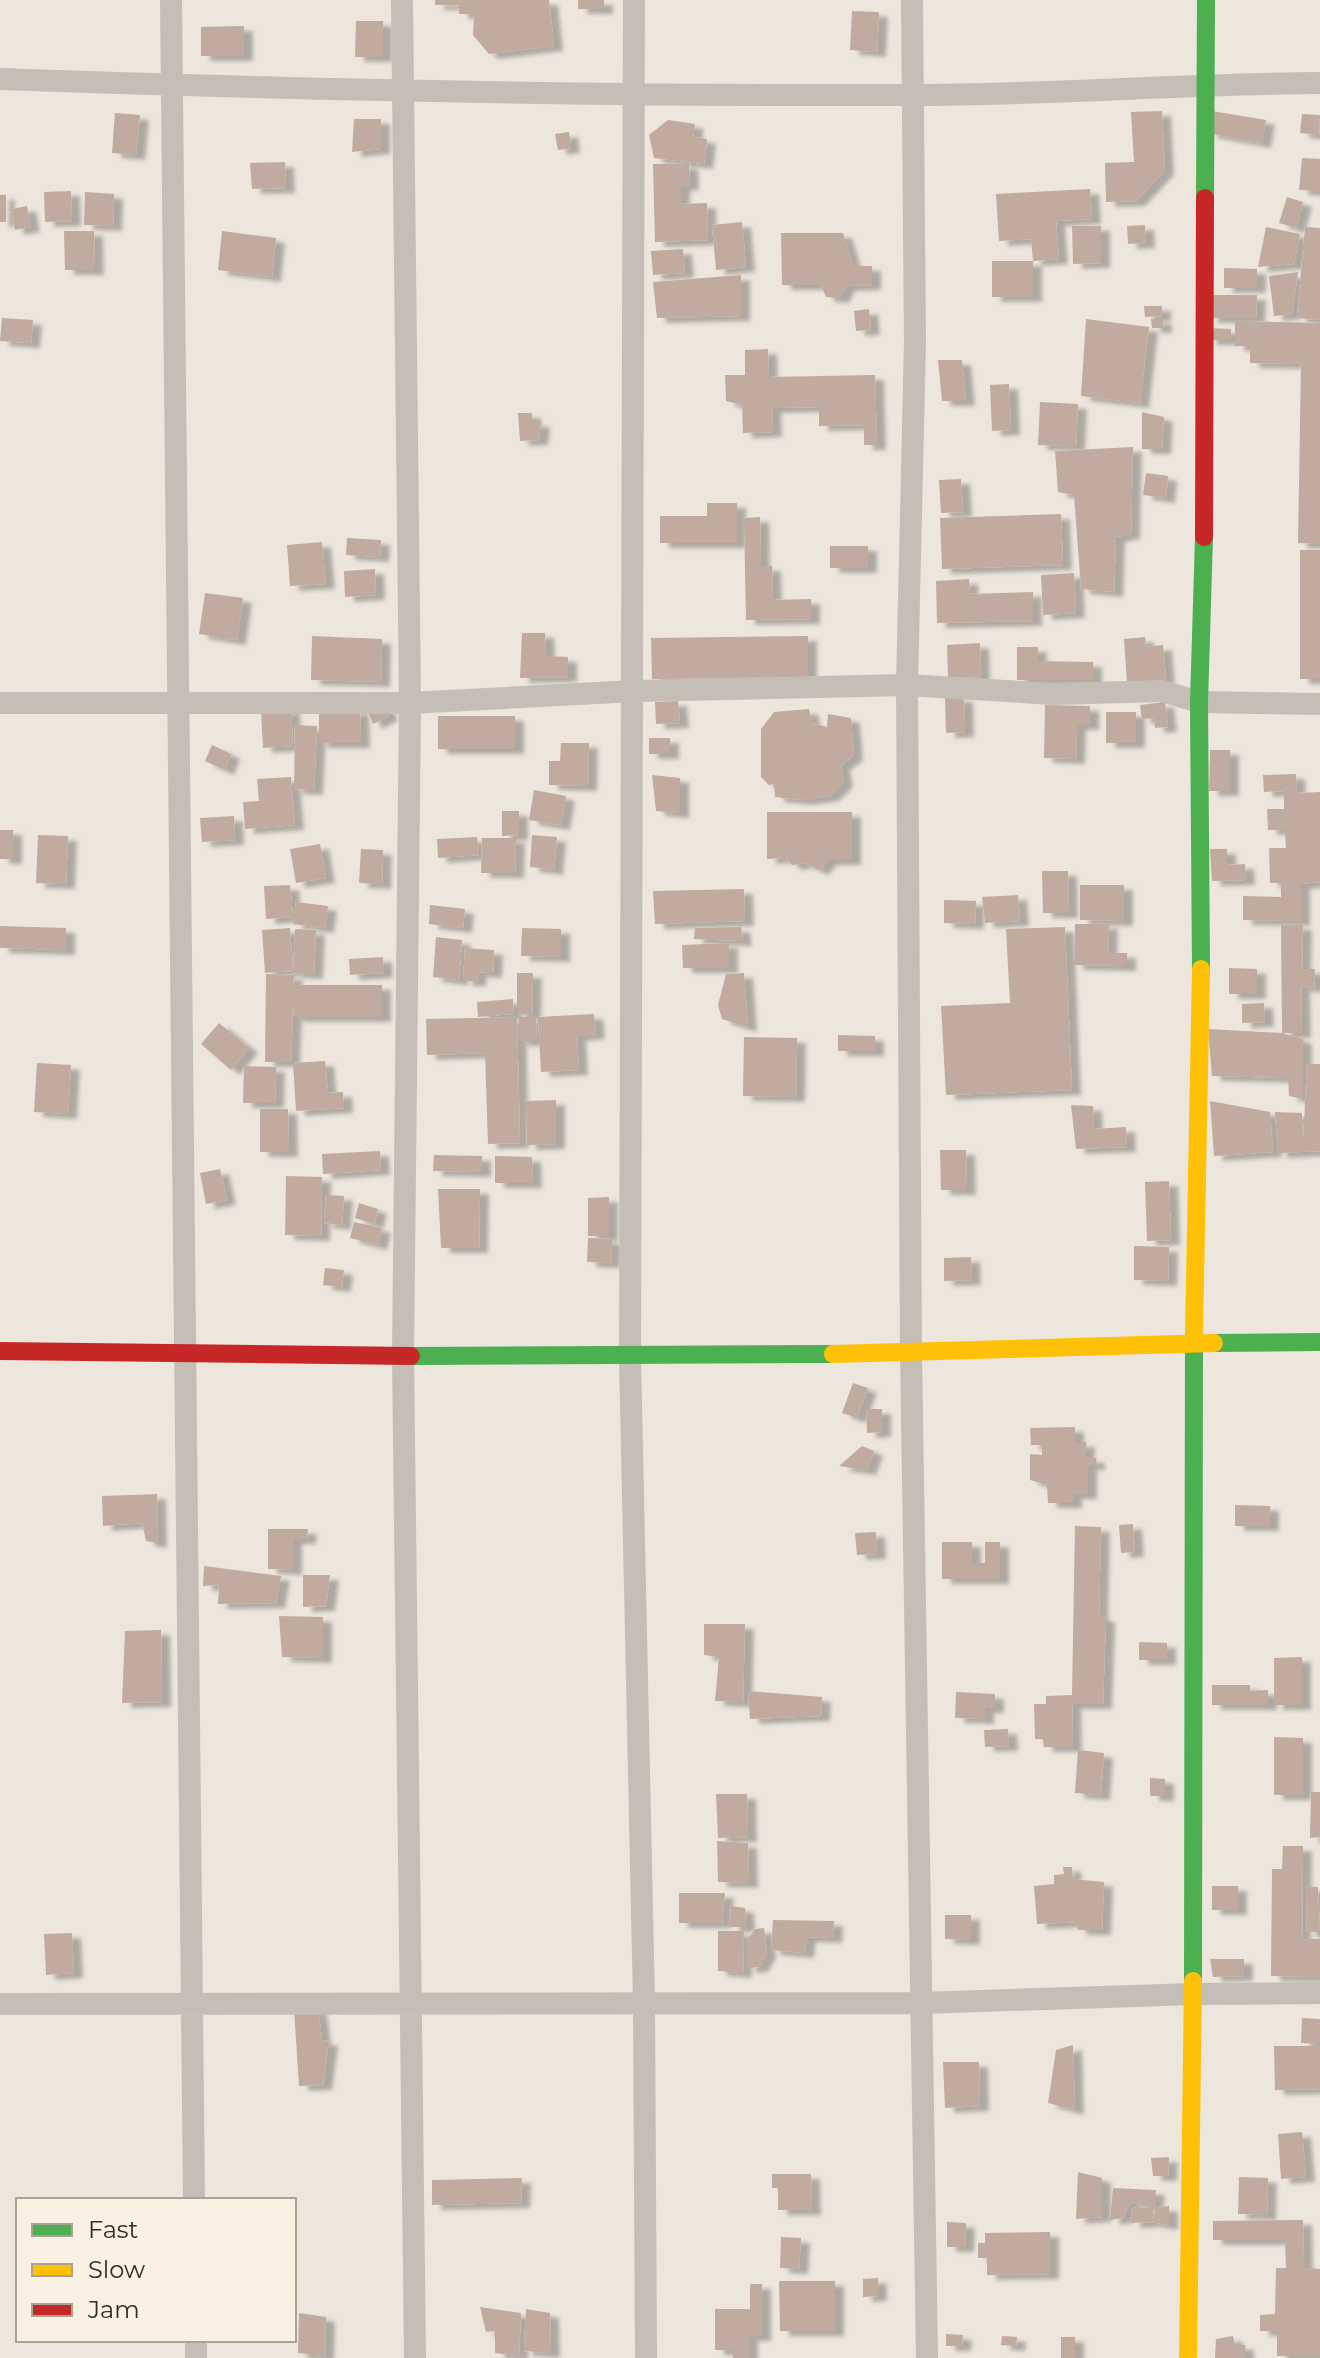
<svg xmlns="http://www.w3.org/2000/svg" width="1320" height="2358" viewBox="0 0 1320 2358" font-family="Montserrat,sans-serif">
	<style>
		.building { fill: #c1ab9e; filter: url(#shadow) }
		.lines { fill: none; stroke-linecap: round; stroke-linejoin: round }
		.street { stroke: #c4beb7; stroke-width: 22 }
		.fast { stroke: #4caf50; stroke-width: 18 }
		.slow { stroke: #ffc107; stroke-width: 18 }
		.jam { stroke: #c62828; stroke-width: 18 }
	</style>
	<defs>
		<filter id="shadow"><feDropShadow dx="9" dy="5" stdDeviation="2" flood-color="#0004"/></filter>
	</defs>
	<rect width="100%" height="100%" fill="#ece6dd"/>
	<!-- building -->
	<path class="building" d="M435,0H549L554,46L489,54L473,35L474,14H459V5H435Z
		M578,0H604V9H578Z
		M852,11L879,12L877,52L850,50Z
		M356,21H383V57H355Z
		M244,26V56H201V27Z
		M1162,111L1165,170L1136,201L1106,202L1105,163L1134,162L1131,112Z
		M1212,111L1266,120L1262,143L1208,133Z
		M115,113L140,115L136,155L112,153Z
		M1302,114L1320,115L1319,135L1300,133Z
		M354,119H381V149L352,152Z
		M668,120L695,124L693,137L707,139L704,164L654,158L649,135Z
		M569,132L571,148L558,150L555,134Z
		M1302,158L1320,159V191L1299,190Z
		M285,162L286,188L252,189L250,163Z
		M653,164H689L690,185L681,186V204L707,203L708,240L655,242Z
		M1090,189L1092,219L1056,221L1059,259L1033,261V297H992V261H1033L1031,239L999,241L996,194Z
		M71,191L72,221L45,222L44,192Z
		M85,192L114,194L113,226L84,225Z
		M0,195H6V222H0Z
		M1287,197L1303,202L1296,228L1279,223Z
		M27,206L31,227L15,230L11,209Z
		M742,222L746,267L716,270L712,225Z
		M1145,225L1146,243L1128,244L1127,226Z
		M1072,226H1101V263L1073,264Z
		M1266,227L1300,234L1294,264L1258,267Z
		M1305,227L1320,228V320L1297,318Z
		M64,231H94L95,270H65Z
		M222,231L276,238L272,277L218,270Z
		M781,233H843L853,266H872V285L846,286L840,298L826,297L821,285H782Z
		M683,249L685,273L653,275L651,251Z
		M1224,268L1257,269V288H1224Z
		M1298,272L1292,314L1274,316L1269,276Z
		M741,275V316L657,318L653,282Z
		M1209,295H1257L1256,318H1209Z
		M1144,306H1162V316L1145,317Z
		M869,309L871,330L856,331L854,311Z
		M2,318L33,320L31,343L0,341Z
		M1086,319L1149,327L1140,403L1081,396Z
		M1151,319H1163V328H1152Z
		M1235,321L1320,323V544L1298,543L1301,364L1250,363V346H1235Z
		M1207,328L1231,329V340H1208Z
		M768,349L769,377L875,375L877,445H864V425L819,426V407L772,408L773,432L743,433L742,405L726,401L725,375H745V350Z
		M938,360H962L966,401H942Z
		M1009,384L1011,430L992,431L990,385Z
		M1040,402L1078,404L1076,446L1038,445Z
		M1142,412L1164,417L1162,449H1142Z
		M518,413H532V422H541L539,440L520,441Z
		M1133,447L1131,534L1116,537L1114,592L1081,589L1074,495L1058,492L1055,451Z
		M1146,473L1168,476L1166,498L1143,495Z
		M961,479L963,512L941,513L939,480Z
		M707,503H737V543H660V516H707Z
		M1061,514L1063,565L942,569L940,518Z
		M760,517L761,566H772L773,600L811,599V619L746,620L744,518Z
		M347,538L381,540L380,557L346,555Z
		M322,542L326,584L290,586L287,545Z
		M830,546H868V568H830Z
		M1300,550H1320V679H1300Z
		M375,569L376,595L345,597L344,571Z
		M1074,573L1076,613L1043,615L1041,575Z
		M969,579L970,594L1033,592V621L937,623L936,581Z
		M205,593L243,598L237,640L199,634Z
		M522,633H545L546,656L568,657V677L520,678Z
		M312,636L382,639L381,682L311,680Z
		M808,636V677L652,679L651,638Z
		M1145,637L1146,647L1163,645L1166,680L1127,683L1124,639Z
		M980,643L981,677L948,678L947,645Z
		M1017,647H1038V661L1093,662V680H1017Z
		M945,697H964L965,732L946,733Z
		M678,701L680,723L656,724L655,702Z
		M1165,702L1168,727L1155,728L1154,718L1142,719L1140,705Z
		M1045,705L1090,706V725H1077L1076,759L1044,758Z
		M385,706L389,716L373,724L366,708Z
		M291,708L293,746L263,748L261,710Z
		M360,709L361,743H319V710Z
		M809,709L812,723L827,727L828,714L851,718L854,756L841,765L844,782L830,796L803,800L775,797L774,784L769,785L761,777V729L774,712Z
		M1106,712H1136V743H1106Z
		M438,716H515V749H438Z
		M295,725L317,726L314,790L294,789Z
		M649,738H670V754H649Z
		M561,743H589L588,786L549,785V761H560Z
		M212,745L231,754L225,770L205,761Z
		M1210,750H1230V791H1209Z
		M1296,774L1297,793L1320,792V882L1301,884V921L1243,920V896L1281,897V883H1270L1269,848H1286L1285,830H1268L1267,809H1284V791L1264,792L1263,775Z
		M652,775L680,778V813L656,811Z
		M291,777L295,825L245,829L243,802L259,801L257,779Z
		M534,790L566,796L561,825L529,820Z
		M502,811H519V835L502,836Z
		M767,812H852V860H828L819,870L804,863L792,865L786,858L767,859Z
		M234,816L235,840L202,842L200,818Z
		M0,830H13V859H0Z
		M38,835L68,836L66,884L36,883Z
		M532,835L557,837L554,870L530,867Z
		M477,837L479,855L438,858L437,839Z
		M482,838H516L515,873H481Z
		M320,844L326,878L296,883L290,849Z
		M361,849L383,850L382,884L359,883Z
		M1210,849H1227V865L1245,864L1246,880L1212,881Z
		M1042,871H1068L1069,913H1043Z
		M290,885L293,917L266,919L264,886Z
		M1080,885H1124V921L1080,920Z
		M744,889L745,921L655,924L653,891Z
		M1018,895L1020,921L985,923L982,897Z
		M944,900L976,901L975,924L944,923Z
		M296,902L328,906L325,928L293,924Z
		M430,905L465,909L463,928L429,924Z
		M1075,924H1109L1108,953H1127V966L1074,965Z
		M1281,925H1303L1302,969H1315L1314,988L1301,986L1302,1033H1282L1303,1039V1099L1289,1096L1288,1078L1212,1076L1208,1029L1282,1033Z
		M0,926L66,928V950L0,948Z
		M741,927L743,941L694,939L695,928Z
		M1065,927L1072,1090L946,1095L941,1006L1010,1003L1006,929Z
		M290,928L293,971L265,973L262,930Z
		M522,928L561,929V957L521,956Z
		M295,929L316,930L314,974L293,973Z
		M436,937L462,940L459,980L433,977Z
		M729,943V968H683L682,945Z
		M465,948L494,950L493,973L478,972L477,981H463Z
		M383,957L384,973L350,975L349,959Z
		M1229,968L1257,969V994H1229Z
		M517,973H533L532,1015L517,1014Z
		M744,973L748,1027L722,1019L718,1005L726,974Z
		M266,974L294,975L293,985H382V1017H294L293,1008L291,1062H265Z
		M513,999L514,1014L478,1017L477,1002Z
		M1264,1003L1265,1022L1242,1023V1004Z
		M594,1014L596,1034L577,1036L579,1070L541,1072L538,1017Z
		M517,1017L520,1143L488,1144L485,1053L427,1055L426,1019Z
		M519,1017H536L537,1041H519Z
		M219,1023L249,1048L231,1070L201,1044Z
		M838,1035L875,1036V1051H838Z
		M744,1037L797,1038L796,1097L743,1096Z
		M325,1061L328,1093L343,1092L344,1108L296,1111L293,1063Z
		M37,1063L71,1065L68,1114L34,1112Z
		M1307,1064H1320V1151L1278,1153L1275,1112L1302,1113L1303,1143Z
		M244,1066L276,1067L275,1103H243Z
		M556,1100V1144L527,1145L526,1101Z
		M1210,1101L1270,1112L1273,1152L1214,1156Z
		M1071,1105L1093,1106L1094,1129L1126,1127L1127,1147L1076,1149Z
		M260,1109H288L289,1152H260Z
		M940,1150H966L967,1190H941Z
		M380,1151L381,1170L323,1174L322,1154Z
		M434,1155L482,1156V1172L433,1171Z
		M495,1156L532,1157L533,1183H495Z
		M220,1169L227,1200L206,1204L200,1173Z
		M286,1176L322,1177L321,1236L285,1235Z
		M1169,1181L1171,1240L1147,1241L1145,1182Z
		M438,1189H480L479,1248H441Z
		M326,1195L344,1196L342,1225L324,1223Z
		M609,1197V1236H588V1198Z
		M359,1203L378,1209L374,1224L355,1218Z
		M354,1222L382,1228L378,1245L350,1238Z
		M588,1238L612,1239L611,1263L587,1262Z
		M1134,1246L1169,1247L1168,1281L1134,1280Z
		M971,1257L972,1280L944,1281V1258Z
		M325,1268L344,1270L342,1287L323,1285Z
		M853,1383L868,1388L857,1418L842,1413Z
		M866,1409H882V1432L867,1433Z
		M1075,1427V1442H1086V1458H1096V1465H1088V1494H1073V1503H1048L1047,1485L1030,1480V1454L1042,1455V1445H1031L1030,1428Z
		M862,1446L874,1451L867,1470L839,1466Z
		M157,1494L158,1543L146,1541L142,1523L103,1526L102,1496Z
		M1235,1505L1270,1506V1526H1235Z
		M1133,1524L1135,1552L1121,1553L1119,1525Z
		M1075,1526L1101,1527L1099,1616L1106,1617L1103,1704H1072L1073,1747H1044L1043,1739H1035L1034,1704H1046V1696L1072,1695Z
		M268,1529H308L307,1539H293V1570L268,1569Z
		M876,1532L877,1554L857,1555L855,1533Z
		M942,1542H972V1563H985V1542H1000V1579H942Z
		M204,1566L281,1576L276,1603L218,1604L219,1585L203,1586Z
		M303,1575H330L326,1606L303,1607Z
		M279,1616L323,1617V1658L282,1657Z
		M704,1624H745L743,1702L715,1701L719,1657L704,1655Z
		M161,1630L162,1702L122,1703L125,1631Z
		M1139,1642L1167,1643V1660H1139Z
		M1302,1657V1705H1274V1658Z
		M1212,1685H1250V1691L1268,1690V1705H1212Z
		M748,1691L822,1697L821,1716L750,1719Z
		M956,1692L995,1694V1708H985V1719L955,1718Z
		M1008,1729L1009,1746L985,1747L984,1730Z
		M1274,1737L1303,1738V1795H1274Z
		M1078,1750L1104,1753L1101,1795L1075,1793Z
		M1150,1778L1165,1779V1796H1150Z
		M1311,1792H1320V1837L1310,1838Z
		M716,1794H747L748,1837L718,1838Z
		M717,1841L748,1843L749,1883L718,1882Z
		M1283,1846H1303L1302,1939H1320V1977L1271,1976L1272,1869H1282Z
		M1063,1867H1072L1073,1879L1104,1882L1102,1930H1078L1076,1922L1037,1924L1034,1886L1054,1884V1875L1064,1874Z
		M1212,1886H1238V1910H1212Z
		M1306,1887H1318L1320,1932H1307Z
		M679,1893H725L722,1923H679Z
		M731,1906L745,1908L746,1927H730Z
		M945,1915H971V1940L945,1939Z
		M773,1920L834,1921L833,1938L807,1937L805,1953L771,1950Z
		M764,1928L767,1953L759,1967L747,1968V1941L755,1929Z
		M718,1931H744L743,1973L718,1971Z
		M72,1933L74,1973L46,1975L44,1934Z
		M1210,1959H1244V1976L1213,1977Z
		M318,2008L322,2040L329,2041L323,2085L299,2086L294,2009Z
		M1302,2018L1320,2019V2044L1301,2043Z
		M1073,2045L1075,2110L1048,2103L1056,2050Z
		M1274,2046H1320V2089L1275,2090Z
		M943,2062H979L980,2106L945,2108Z
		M1302,2132L1306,2177L1281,2179L1278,2134Z
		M1169,2157L1168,2176H1153L1151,2158Z
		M1078,2172L1102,2178V2217L1076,2219Z
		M772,2174H811L812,2210H778V2188H772Z
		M1239,2177L1268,2178L1267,2215L1238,2214Z
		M522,2178L521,2203L432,2205V2180Z
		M1113,2188L1156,2190L1152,2222L1131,2223L1132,2207L1151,2208L1130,2202L1123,2218L1110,2220Z
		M1169,2206V2225L1152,2222L1156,2207Z
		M1303,2220L1304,2268L1320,2269V2356H1277V2331H1260V2315L1275,2314L1276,2268H1286L1285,2240H1213V2221Z
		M947,2222L966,2223L965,2247H947Z
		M1050,2232V2274L987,2275V2258H978V2243H985V2233Z
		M781,2237L801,2238L799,2269L780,2268Z
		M878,2278V2296L863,2297V2279Z
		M779,2281H835V2331H780Z
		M750,2284H762V2336H749V2358H733V2350H715V2309H750Z
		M480,2307L521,2313L519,2356L495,2353V2331L486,2332Z
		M526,2309L550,2313L551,2353L524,2351Z
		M299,2313L326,2317L325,2356L298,2353Z
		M946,2334L963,2335L962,2346H946Z
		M1002,2336L1017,2337L1016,2346L1001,2345Z
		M1233,2336L1235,2345H1245V2358H1215L1216,2339Z
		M1061,2337H1075V2358H1061Z"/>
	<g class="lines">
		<!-- street -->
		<path class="street" d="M171,0L194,2200
			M402,0L410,703L403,1355L415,2358
			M634,0L630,1357L644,2003L646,2358
			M912,0L915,342L907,685L911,1353L927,2358
			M0,79C303,90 606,96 909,95C1046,95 1183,84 1320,83
			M0,703H410L634,691L907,685L1053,694L1162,691L1199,702L1320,704
			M0,2004L922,2003L1193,1994L1320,1993
			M196,2340V2358"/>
		<!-- fast -->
		<path class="fast" d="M1205,198L1206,0
			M1201,969L1199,702L1204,537
			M1214,1343L1320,1342
			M411,1356L833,1354
			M1193,1981L1194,1333"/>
		<!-- slow -->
		<path class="slow" d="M1194,1333L1201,969
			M833,1354L1214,1343
			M1188,2358L1193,1981"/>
		<!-- jam -->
		<path class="jam" d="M1204,537L1205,198
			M0,1351L411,1356"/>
	</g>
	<!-- legend -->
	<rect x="16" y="2198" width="280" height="144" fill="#faf1e3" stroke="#aba297" stroke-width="2"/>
	<rect x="32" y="2224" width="40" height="12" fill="#4caf50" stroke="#aba297" stroke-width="2"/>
	<text x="88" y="2238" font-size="24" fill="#342b25">Fast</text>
	<rect x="32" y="2264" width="40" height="12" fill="#ffc107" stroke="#aba297" stroke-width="2"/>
	<text x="88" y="2278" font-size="24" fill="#342b25">Slow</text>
	<rect x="32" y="2304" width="40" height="12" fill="#c62828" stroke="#aba297" stroke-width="2"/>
	<text x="88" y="2318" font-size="24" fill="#342b25">Jam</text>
</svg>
